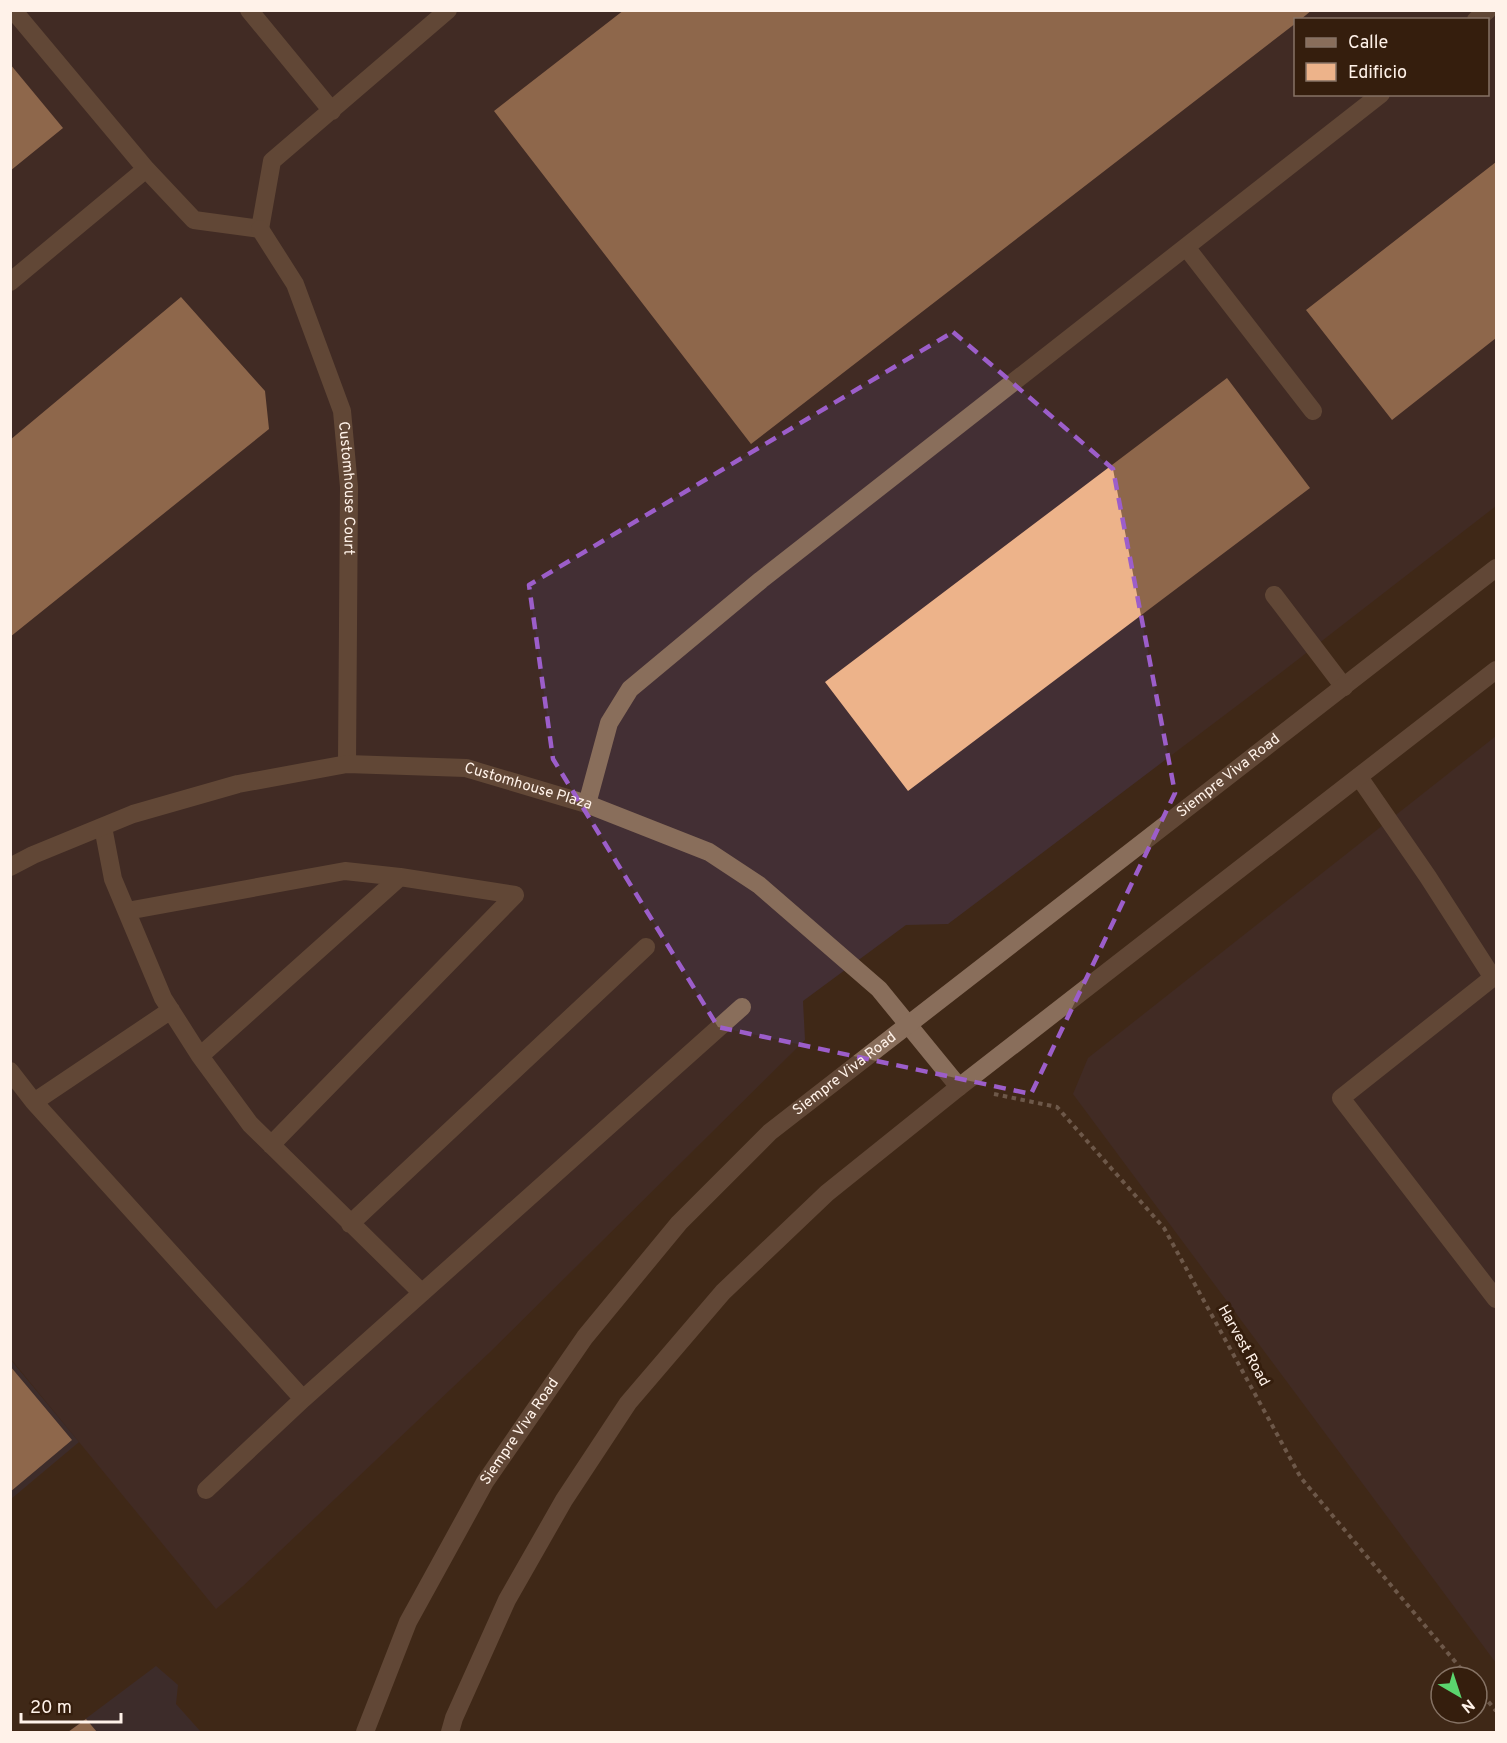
<svg xmlns="http://www.w3.org/2000/svg" width="1507" height="1743" viewBox="0 0 1507 1743" font-family="Overpass,sans-serif">
	<style>
		.commercial { fill: #3b3141 }
		.industrial { fill: #432f34; fill-rule: evenodd }
		.building { fill: #edb38a }
		.lines { fill: none; stroke-linecap: round; stroke-linejoin: round }
		.path { stroke: #a49285; stroke-width: 4; stroke-dasharray: 4.5 4.5; stroke-linecap: butt }
		.lane { stroke: #896e5b; stroke-width: 18 }
		.street { stroke: #896e5b; stroke-width: 18 }
		.secondary { stroke: #896e5b; stroke-width: 18 }
		.marked { fill: none; stroke: #9c5eca; stroke-width: 4.5; stroke-dasharray: 12 8; stroke-linejoin: round }
		.labels { text-anchor: middle; dominant-baseline: central; stroke-width: 6; stroke-linejoin: round; paint-order: stroke }
		.street-label { font-size: 15px; fill: #fff2e9; stroke: #351e0d }
	</style>
	<rect width="100%" height="100%" fill="#3f2817"/>
	<!-- commercial -->
	<path class="commercial" d="M10,1359L79,1442L11,1499H10Z
		M156,1666L178,1685L176,1704L201,1732H68Z"/>
	<!-- industrial -->
	<path class="industrial" d="M10,11H1496V506L1283,671L948,924L906,925L803,1001L805,1040L490,1352L243,1586L216,1609L11,1359ZM1296,20H1488V94H1296Z
		M1496,736V1663L1073,1094L1088,1058Z"/>
	<!-- building -->
	<path class="building" d="M624,10H1312L1300,20H1296V23L751,444L494,111Z
		M10,64L63,128L10,171Z
		M1496,162V338L1392,420L1306,310Z
		M181,297L265,391L269,429L10,637V440Z
		M1227,378L1310,488L908,791L825,682Z
		M10,1366L72,1440L10,1492Z
		M86,1719L97,1732H68Z"/>
	<g class="lines">
		<!-- path -->
		<path class="path" d="M994,1094L1057,1107L1164,1228L1301,1478L1468,1677
			M1477,1688L1496,1711"/>
		<!-- lane -->
		<path class="lane" d="M13,10L146,169
			M249,10L332,111
			M1476,20L1488,10
			M1186,247L1313,411
			M10,282L146,169L194,220L260,229L272,161L448,10
			M1274,595L1344,687
			M1359,777L1428,877L1493,978
			M587,804L609,723L630,689L761,580L1381,94
			M103,827L113,879L163,998L200,1056L250,1124L422,1293
			M127,911L345,871L400,877L515,895
			M1496,975L1341,1098L1496,1299
			M200,1056L400,877
			M10,1071L34,1102L171,1010
			M34,1102L303,1399L742,1007
			M271,1145L515,895
			M350,1224L646,947
			M206,1490L303,1399"/>
		<!-- street -->
		<path class="street" id="s1" d="M260,229L295,284L342,411L349,487L347,764"/>
		<!-- secondary -->
		<g class="secondary">
			<path id="s2" d="M10,867L33,855L133,814L238,784L347,764L466,768L587,804L709,852L759,885L879,989L959,1087"/>
			<path id="s3" d="M365,1732L408,1622L485,1482L585,1337L679,1223L770,1132L1496,568"/>
			<path d="M450,1732L454,1718L507,1600L564,1500L628,1403L723,1292L827,1193L959,1087L1496,670"/>
		</g>
	</g>
	<!-- marked area -->
	<path d="M0 0H1507V1743H0ZM953,332L1113,469L1175,793L1031,1094L718,1027L553,759L529,585Z" fill="#3f2817" fill-opacity=".55" fill-rule="evenodd"/>
	<path class="marked" d="M953,332L1113,469L1175,793L1031,1094L718,1027L553,759L529,585Z"/>
	<g class="labels">
		<!-- street labels -->
		<g class="street-label">
			<text stroke="none"><textPath href="#s1" startOffset="278">Customhouse Court</textPath></text>
			<text stroke="none"><textPath href="#s3" startOffset="1311">Siempre Viva Road</textPath></text>
			<text stroke="none"><textPath href="#s2" startOffset="538">Customhouse Plaza</textPath></text>
			<text stroke="none"><textPath href="#s3" startOffset="825">Siempre Viva Road</textPath></text>
			<text transform="translate(1243 1346) rotate(61)">Harvest Road</text>
			<text stroke="none"><textPath href="#s3" startOffset="339">Siempre Viva Road</textPath></text>
		</g>
	</g>
	<!-- border -->
	<rect width="1507" height="1743" fill="none" stroke="#fff2e9" stroke-width="24"/>
	<!-- legend -->
	<rect x="1294" y="18" width="195" height="78" fill="#351e0d" stroke="#867365" stroke-width="1.5"/>
	<rect x="1306" y="38" width="30" height="9" fill="#896e5b" stroke="#867365" stroke-width="1.5"/>
	<text x="1348" y="48" font-size="18" fill="#fff2e9">Calle</text>
	<rect x="1306" y="63" width="30" height="18" fill="#edb38a" stroke="#867365" stroke-width="1.5"/>
	<text x="1348" y="78" font-size="18" fill="#fff2e9">Edificio</text>
	<!-- north arrow -->
	<g transform="translate(1459 1695) rotate(141)"><circle r="28" fill="#351e0d" stroke="#867365" stroke-width="1.5"/>
	<path d="M0-4.5L10 22L0 15L-10 22Z" fill="#5bd56e"/>
	<text y="-9" font-size="16" font-weight="bold" text-anchor="middle" fill="#fff2e9">N</text>
	</g>
	<!-- scale -->
	<path d="M21 1713v9h100v-9" fill="none" stroke="#fff2e9" stroke-width="3"/>
	<text x="30" y="1713" font-size="18" fill="#fff2e9" stroke="#351e0d" stroke-width="4.5" paint-order="stroke">20 m</text>
</svg>
